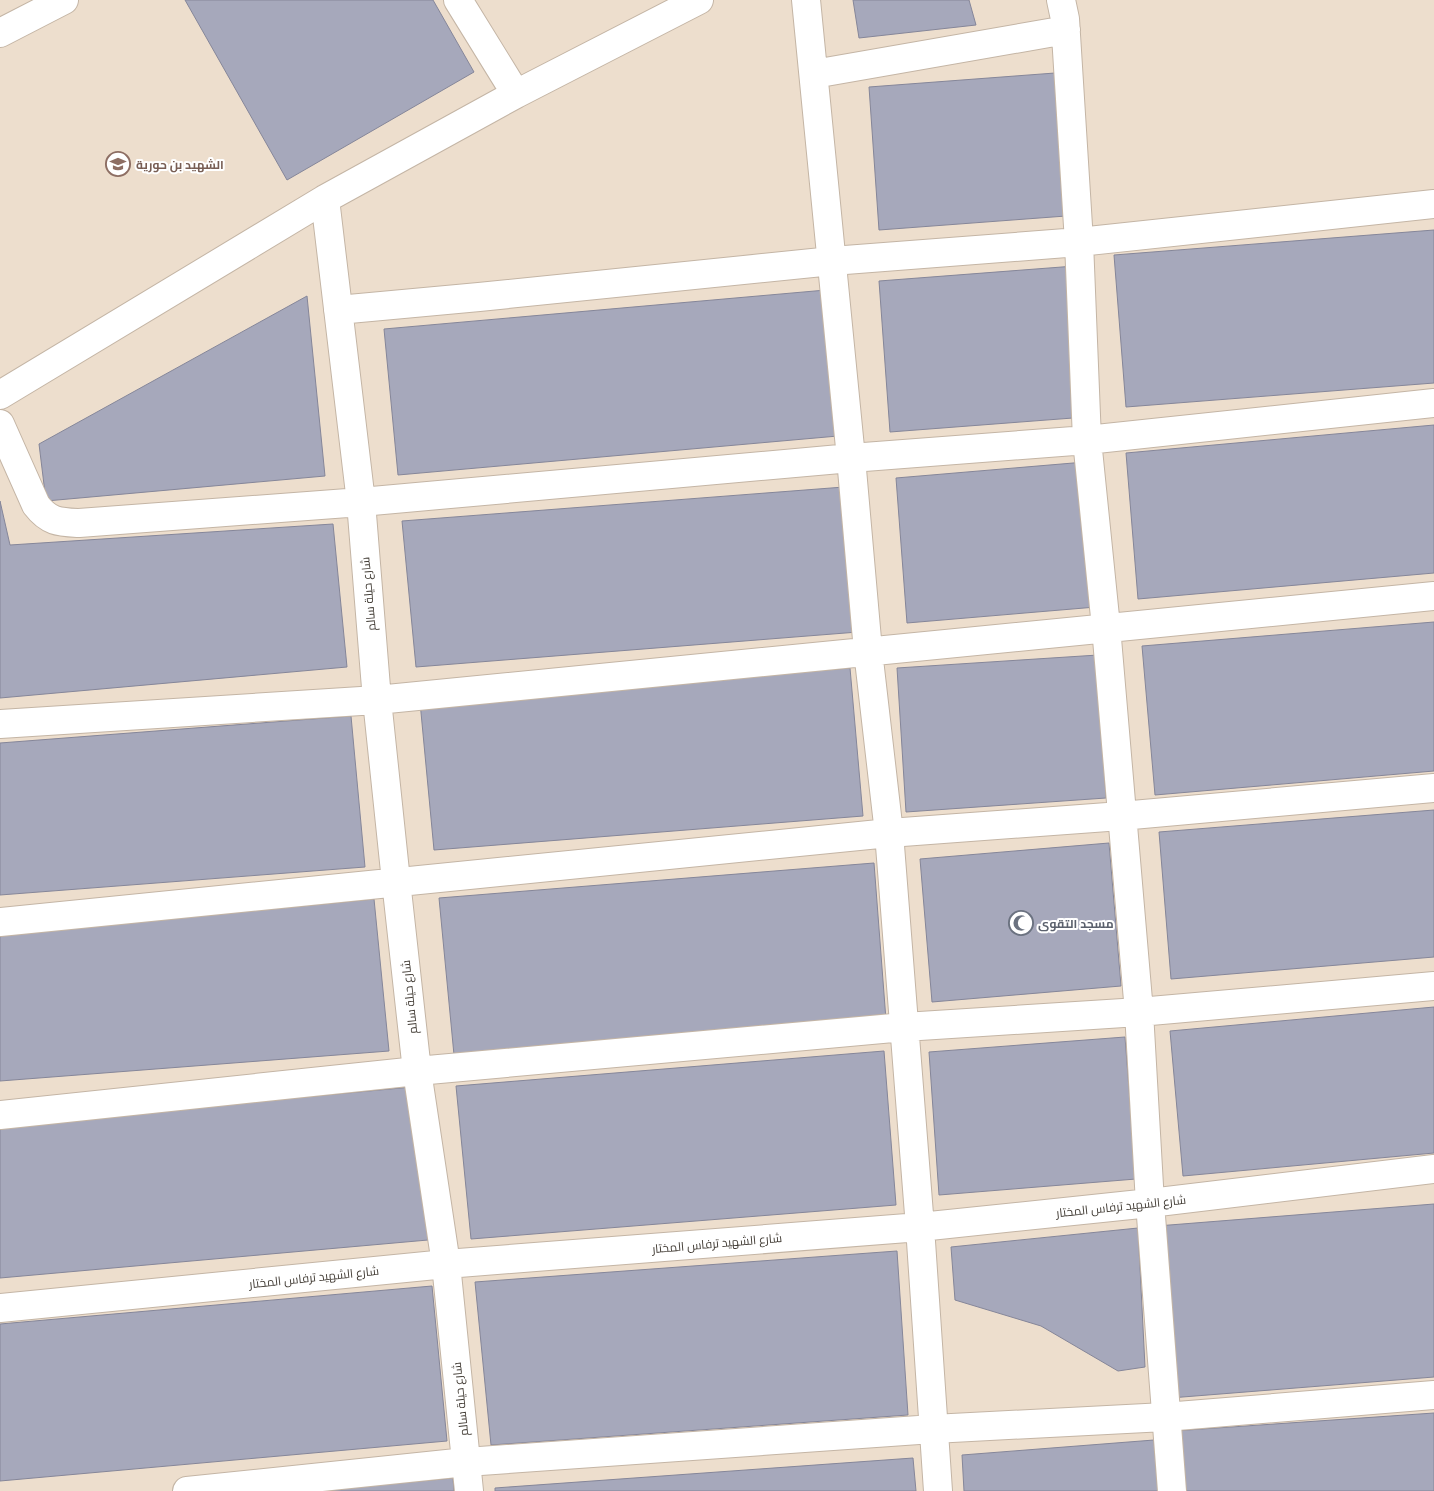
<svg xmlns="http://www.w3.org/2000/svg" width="1434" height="1491" viewBox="0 0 1434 1491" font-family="Ubuntu,Cairo,sans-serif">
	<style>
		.building { fill: #a6a8bb; stroke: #858699 }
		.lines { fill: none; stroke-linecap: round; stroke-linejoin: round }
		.street-casing { stroke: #c4b5a5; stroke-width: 30 }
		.street { stroke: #fff; stroke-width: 28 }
		.labels { text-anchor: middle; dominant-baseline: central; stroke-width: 4; stroke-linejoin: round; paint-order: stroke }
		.education-label { font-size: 12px; font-weight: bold; fill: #785e54; stroke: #fff; text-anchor: start }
		.street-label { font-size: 12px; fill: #423c35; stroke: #fff }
		.worship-label { font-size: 12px; font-weight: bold; fill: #5b616d; stroke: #fff; text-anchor: start }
	</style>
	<rect width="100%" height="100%" fill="#eddecd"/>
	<!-- building -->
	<path class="building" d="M185,0H433L474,72L287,180Z
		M853,0H969L976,25L859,38Z
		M1055,73L1066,216L879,230L869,87Z
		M1434,230V383L1126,407L1114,255Z
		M1075,266L1086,417L890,432L879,281Z
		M826,290L838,436L398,475L384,329Z
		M307,296L325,476L46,501L39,444Z
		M1434,425V573L1138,599L1126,453Z
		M1085,462L1096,607L907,623L896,478Z
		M844,487L858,632L416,667L402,521Z
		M0,501L10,545L333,524L347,667L0,698Z
		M1434,622V771L1155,795L1142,646Z
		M1098,655L1106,798L906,812L897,668Z
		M850,668L863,816L434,850L420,702Z
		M351,716L365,867L0,895V743Z
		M1434,810V957L1171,979L1159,832Z
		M1109,843L1121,986L932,1002L920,859Z
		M874,863L886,1020L454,1055L439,898Z
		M374,899L389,1051L0,1081V935Z
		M1434,1007V1153L1183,1176L1170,1031Z
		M1125,1037L1136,1179L939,1195L929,1052Z
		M884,1051L896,1205L471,1239L456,1086Z
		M412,1087L428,1240L0,1278V1125Z
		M1434,1204V1377L1170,1398L1157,1226Z
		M1138,1228L1145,1367L1118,1371L1041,1326L955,1300L951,1247Z
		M897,1251L908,1415L491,1445L475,1282Z
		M432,1286L447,1441L0,1481V1324Z
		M1434,1413V1491H1178L1173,1431Z
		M1154,1440L1158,1491H964L962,1455Z
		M913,1458L916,1491H495V1488Z
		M453,1478L454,1491H312Z"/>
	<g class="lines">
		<defs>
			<path id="street" d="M458,0L516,94
				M806,0L851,458L868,651L889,833L920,1227L938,1491
				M1061,0L1065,19L1079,242L1087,440L1106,627L1139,1012L1150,1203L1172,1491
				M0,33L64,0
				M814,74L1066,30
				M325,199L361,502L377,700L396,881L417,1071L446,1264L469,1491
				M338,310L479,297L832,261L1079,242L1434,204
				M0,395L325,199L516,94L699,0
				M0,424L36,505C49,522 59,522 79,523L361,502L851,458L1087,440L1434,403
				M0,724L377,700L1434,596
				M0,922L889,833L1121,816L1434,788
				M0,1115L417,1071L904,1027L1139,1012L1434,986
				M0,1308L446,1264L920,1227L1150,1203L1434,1169
				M187,1491L466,1462L933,1429L1165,1417L1434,1395"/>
		</defs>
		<!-- street casing -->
		<use href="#street" class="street-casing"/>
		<!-- street -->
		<use href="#street" class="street"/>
	</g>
	<!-- icons -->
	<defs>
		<symbol id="school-ring" viewBox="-11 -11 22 22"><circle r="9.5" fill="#fff" stroke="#8d6e63" stroke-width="1.5"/><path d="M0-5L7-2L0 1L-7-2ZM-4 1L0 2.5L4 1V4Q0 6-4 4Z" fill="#8d6e63"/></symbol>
		<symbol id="mosque-ring" viewBox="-11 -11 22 22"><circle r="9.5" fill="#fff" stroke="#6b7280" stroke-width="1.5"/><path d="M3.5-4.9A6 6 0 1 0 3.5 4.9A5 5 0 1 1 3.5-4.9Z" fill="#6b7280"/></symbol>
	</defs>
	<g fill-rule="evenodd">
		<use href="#school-ring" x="104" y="150" width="28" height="28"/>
		<use href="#mosque-ring" x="1007" y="909" width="28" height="28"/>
	</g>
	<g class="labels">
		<!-- education labels -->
		<g class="education-label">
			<text x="136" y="164">الشهيد بن حورية</text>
		</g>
		<!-- street labels -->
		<g class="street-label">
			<text transform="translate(368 594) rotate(-95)">شارع حيلة سالم</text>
			<text transform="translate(409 997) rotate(-96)">شارع حيلة سالم</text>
			<text transform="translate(1121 1206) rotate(-6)">شارع الشهيد ترفاس المختار</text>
			<text transform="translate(717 1243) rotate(-5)">شارع الشهيد ترفاس المختار</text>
			<text transform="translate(314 1277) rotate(-6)">شارع الشهيد ترفاس المختار</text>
			<text transform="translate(460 1399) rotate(-96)">شارع حيلة سالم</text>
		</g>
		<!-- worship labels -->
		<g class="worship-label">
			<text x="1038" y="923">مسجد التقوى</text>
		</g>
	</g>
</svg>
